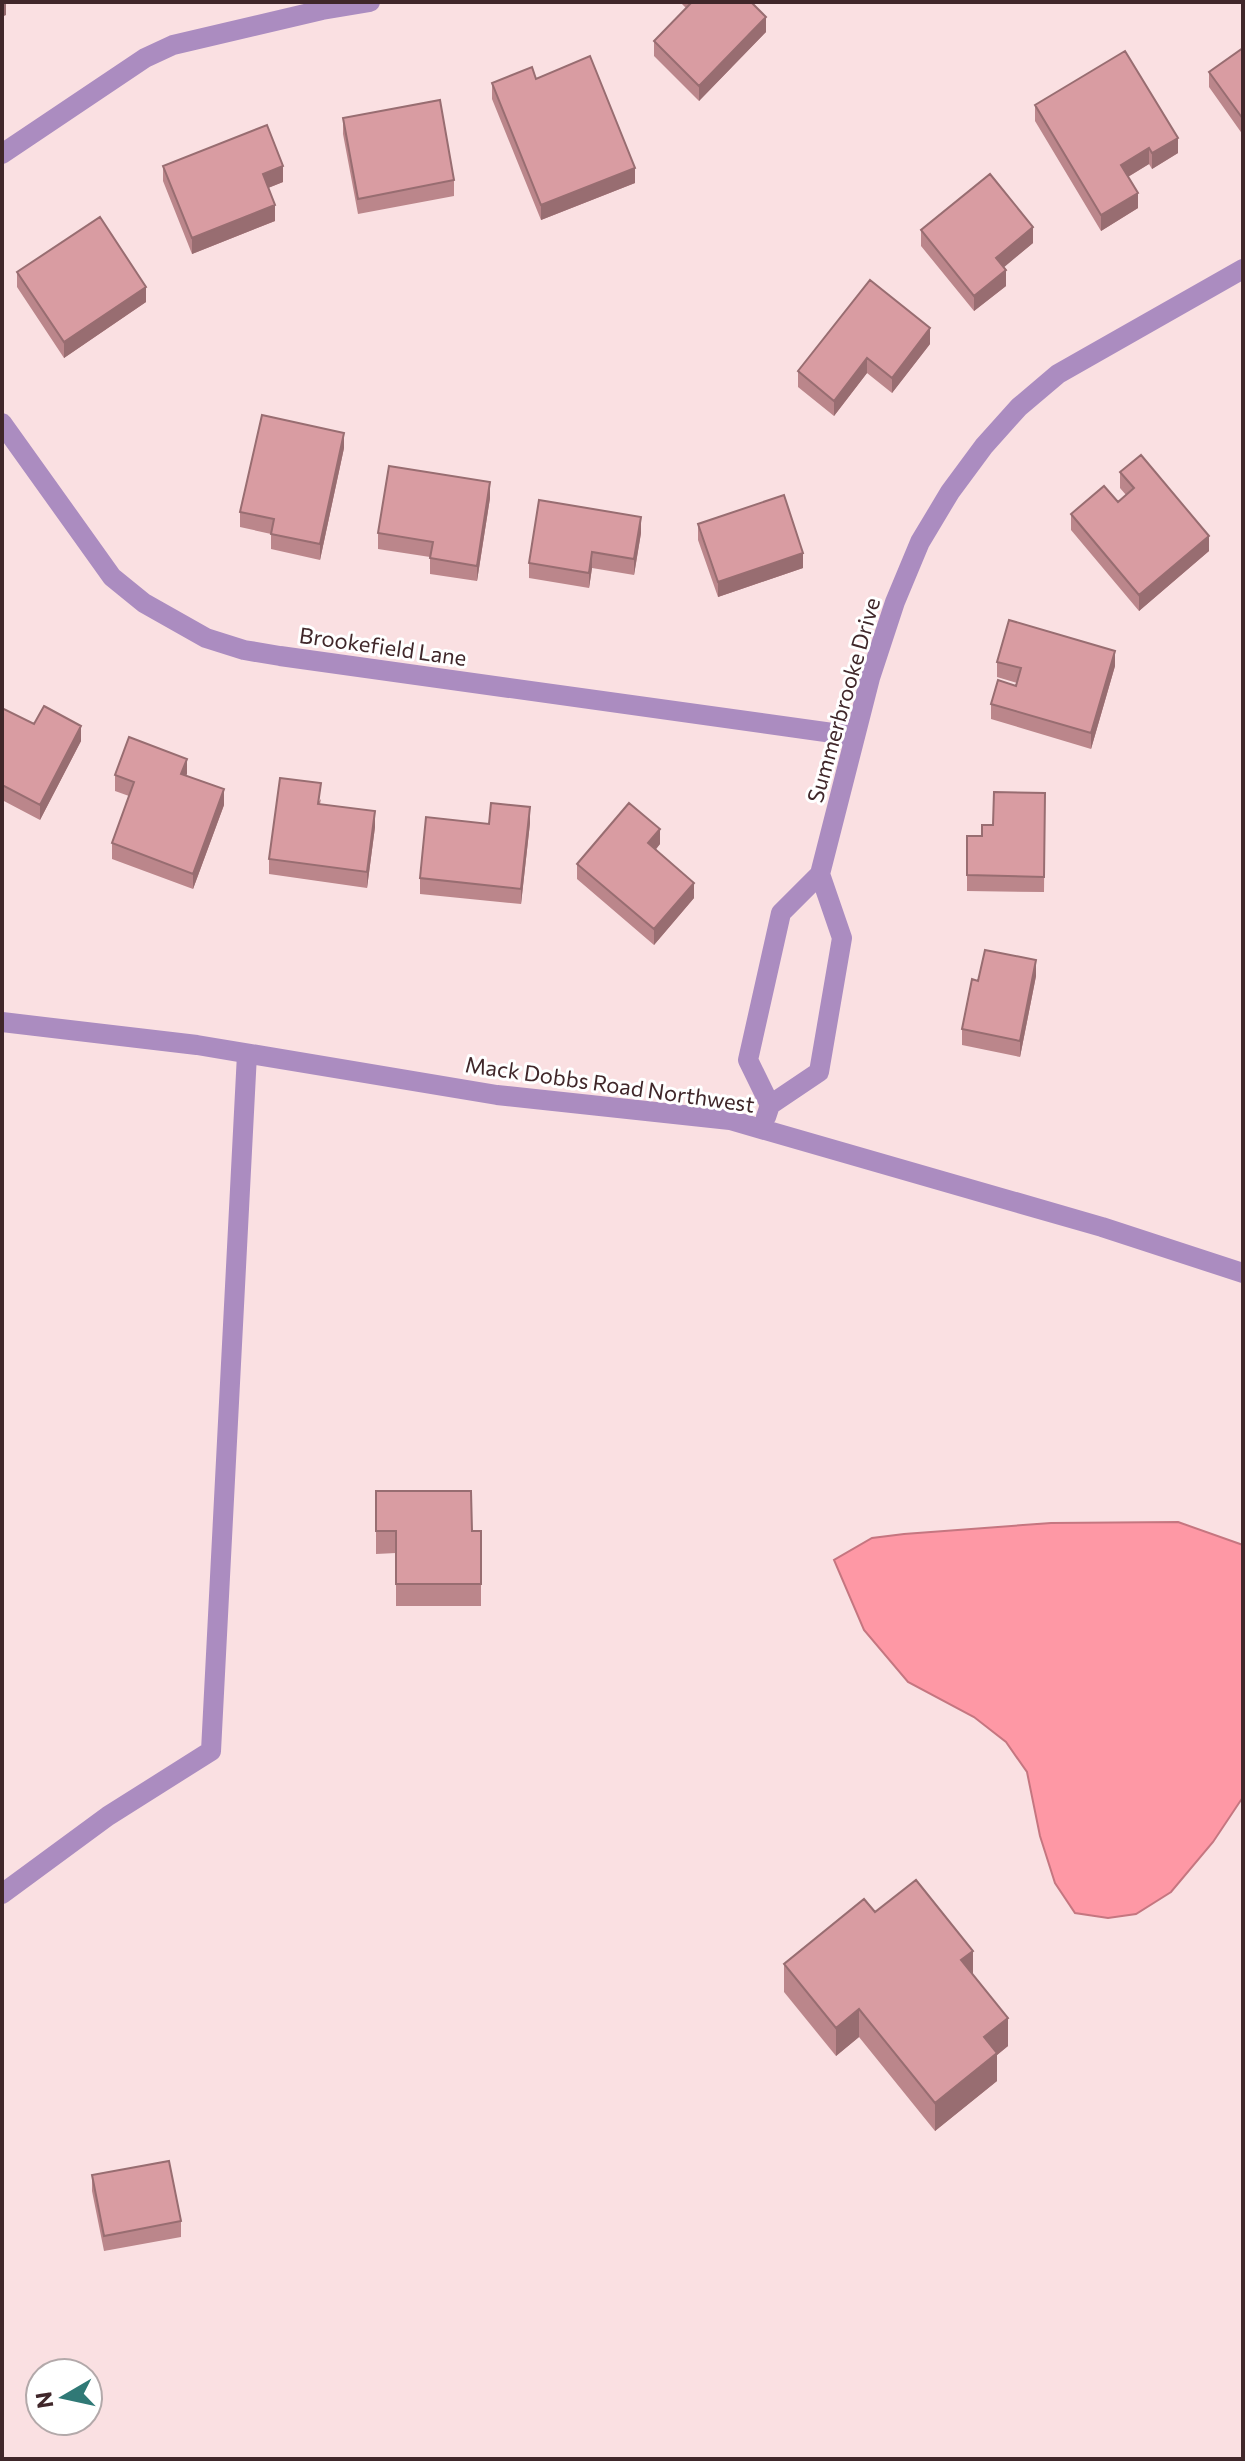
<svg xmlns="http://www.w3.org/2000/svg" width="1245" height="2461" viewBox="0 0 1245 2461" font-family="Commissioner,sans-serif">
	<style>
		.water { fill: #fe98a5; stroke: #c57680; stroke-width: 2 }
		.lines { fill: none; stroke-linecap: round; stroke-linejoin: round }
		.minor { stroke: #ab8cc0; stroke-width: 20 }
		.wall { fill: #bb868b }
		.shaded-wall { fill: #986d71 }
		.building { fill: #d99ca2; stroke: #986d71; stroke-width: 2 }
		.labels { text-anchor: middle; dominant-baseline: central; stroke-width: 6; stroke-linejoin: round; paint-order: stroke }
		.street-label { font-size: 22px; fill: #40272a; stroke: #fff }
	</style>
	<rect width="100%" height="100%" fill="#fae0e2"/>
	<!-- water -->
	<path class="water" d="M1178,1522L1243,1545V1797L1213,1842L1171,1892L1136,1914L1108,1918L1075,1913L1055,1883L1040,1836L1027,1772L1006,1742L974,1717L908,1682L864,1630L834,1560L872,1538L904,1534L1051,1523Z"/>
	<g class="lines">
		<!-- minor -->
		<path class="minor" d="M2,154L145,58L173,45L322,10L370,2
			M2,423L112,577L144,603L206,638L244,650L280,656L854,736
			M2,1022L197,1045L497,1095L730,1120L1102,1227L1243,1273
			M770,1105L748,1060L781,913L820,874L870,678L895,602L920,542L950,492L984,446L1019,407L1058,374L1243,269
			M766,1117L770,1105L819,1072L842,938L820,874
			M2,1894L108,1816L211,1751L247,1054"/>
	</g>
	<!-- wall -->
	<path class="wall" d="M680,2H751L766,32L699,101L654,56V41L686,8Z
		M1243,48V135L1209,87V72Z
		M536,79L635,183L541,220L492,99V83Z
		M1035,105L1178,153L1152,169L1149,164L1128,177L1138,208L1101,231L1035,121Z
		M343,118L454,180V196L358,214L343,134Z
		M163,166L283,182L268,188L275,221L192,254L163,181Z
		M921,230L1033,243L1003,267L1006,286L974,311L921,246Z
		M17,272L146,302L64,358L17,287Z
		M930,344L892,393L867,373L834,416L798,387V371Z
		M344,448L320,560L271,549V534L240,527V512Z
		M1120,472L1209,551L1139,611L1071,530V514L1118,502L1126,495L1120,488Z
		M490,498L477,581L430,574V557L378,549V533Z
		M698,524L803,568L718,597L698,540Z
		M641,533L634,575L592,568L589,588L529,578V563Z
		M997,662L1115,666L1091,749L991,719V704L1016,686L1017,683L997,677Z
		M2,708L34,724L81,741L40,820L2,800Z
		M115,775H186L224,805L193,889L112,859V843L129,796L115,791Z
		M1045,793L1044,892L967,891V836H982L993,825Z
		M321,799L320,804L375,827L367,888L269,874V859Z
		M530,823L521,904L420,894V878L489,824Z
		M660,844L656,849L694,898L654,945L577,879V864Z
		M1036,976L1020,1057L962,1045V1029L978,981Z
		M376,1491L472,1531H481V1606H396V1553L376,1554Z
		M875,1912L973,1975L1008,2046L997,2055V2081L935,2131L859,2037L836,2056L784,1992V1964Z
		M92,2175L181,2221V2237L104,2251L92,2191Z"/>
	<!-- shaded-wall -->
	<path class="shaded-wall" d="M2,2H6V15L2,17Z
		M766,17V32L699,101V86Z
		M1178,138V153L1152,169V153Z
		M1149,148V164L1121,181V165Z
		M283,166V182L263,190V174Z
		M635,168V183L541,220V205Z
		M1138,193V208L1101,231V215Z
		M275,205V221L192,254V238Z
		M1033,227V243L996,274V258Z
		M1006,270V286L974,311V296Z
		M146,287V302L64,358V342Z
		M930,328V344L892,393V378Z
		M867,358V373L834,416V401Z
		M344,433V448L320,560V544Z
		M490,482V498L477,581V566Z
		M641,517V533L634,575V559Z
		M1209,536V551L1139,611V595Z
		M592,552V568L589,588V573Z
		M803,553V568L718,597V582Z
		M1115,651V666L1091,749V733Z
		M81,726V741L40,820V805Z
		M187,759V774L181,789V774Z
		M224,789V805L193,889V874Z
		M530,807V823L521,904V889Z
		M375,811V827L367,888V872Z
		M660,829V844L648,859V843Z
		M694,883V898L654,945V929Z
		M1036,960V976L1020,1057V1041Z
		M973,1951V1979L961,1960Z
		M859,2009V2037L836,2056V2028Z
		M1008,2018V2046L997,2055V2081L935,2131V2103L984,2037Z"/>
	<!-- building -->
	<path class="building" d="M692,2H751L766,17L699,86L654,41Z
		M1243,48V119L1209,72Z
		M1125,51L1178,138L1152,153L1149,148L1121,165L1138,193L1101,215L1035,105Z
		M590,56L635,168L541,205L492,83L532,67L536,79Z
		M440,100L454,180L358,199L343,118Z
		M267,125L283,166L263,174L275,205L192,238L163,166Z
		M990,174L1033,227L996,258L1006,270L974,296L921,230Z
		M100,217L146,287L64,342L17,272Z
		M870,280L930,328L892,378L867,358L834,401L798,371Z
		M262,415L344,433L320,544L271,534L274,519L240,512Z
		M1141,455L1209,536L1139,595L1071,514L1104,486L1118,502L1134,488L1120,472Z
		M389,466L490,482L477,566L430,558L433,542L378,533Z
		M784,495L803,553L718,582L698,524Z
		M539,500L641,517L634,559L592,552L589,573L529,563Z
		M1009,620L1115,651L1091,733L991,704L998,680L1016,686L1021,668L997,662Z
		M44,706L81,726L40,805L2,785V708L34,724Z
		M129,737L187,759L181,774L224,789L193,874L112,843L134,782L115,775Z
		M280,778L321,783L318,804L375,811L367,872L269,859Z
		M994,792L1045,793L1044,877L967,875V836H982V825H993Z
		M491,803L530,807L521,889L420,878L426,817L489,824Z
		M629,803L660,829L648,843L694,883L654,929L577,864Z
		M985,950L1036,960L1020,1041L962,1029L972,979L978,981Z
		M376,1491H471L472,1531H481V1584H396V1531H376Z
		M916,1880L973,1951L961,1960L1008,2018L984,2037L997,2053L935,2103L859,2009L836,2028L784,1964L864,1899L875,1912Z
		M169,2161L181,2221L104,2236L92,2175Z"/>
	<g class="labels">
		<!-- street labels -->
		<g class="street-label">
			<text transform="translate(383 646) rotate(8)">Brookefield Lane</text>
			<text transform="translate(843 700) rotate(-74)">Summerbrooke Drive</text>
			<text transform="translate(610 1084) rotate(8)">Mack Dobbs Road Northwest</text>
		</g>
	</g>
	<!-- border -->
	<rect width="1245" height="2461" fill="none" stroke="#40272a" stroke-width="8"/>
	<!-- north arrow -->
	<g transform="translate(64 2397) rotate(261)"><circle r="38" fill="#ffffff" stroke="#b3a9aa" stroke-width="2"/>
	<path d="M0-6L14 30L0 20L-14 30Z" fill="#307976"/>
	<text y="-12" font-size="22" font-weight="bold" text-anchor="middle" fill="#40272a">N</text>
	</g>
</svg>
